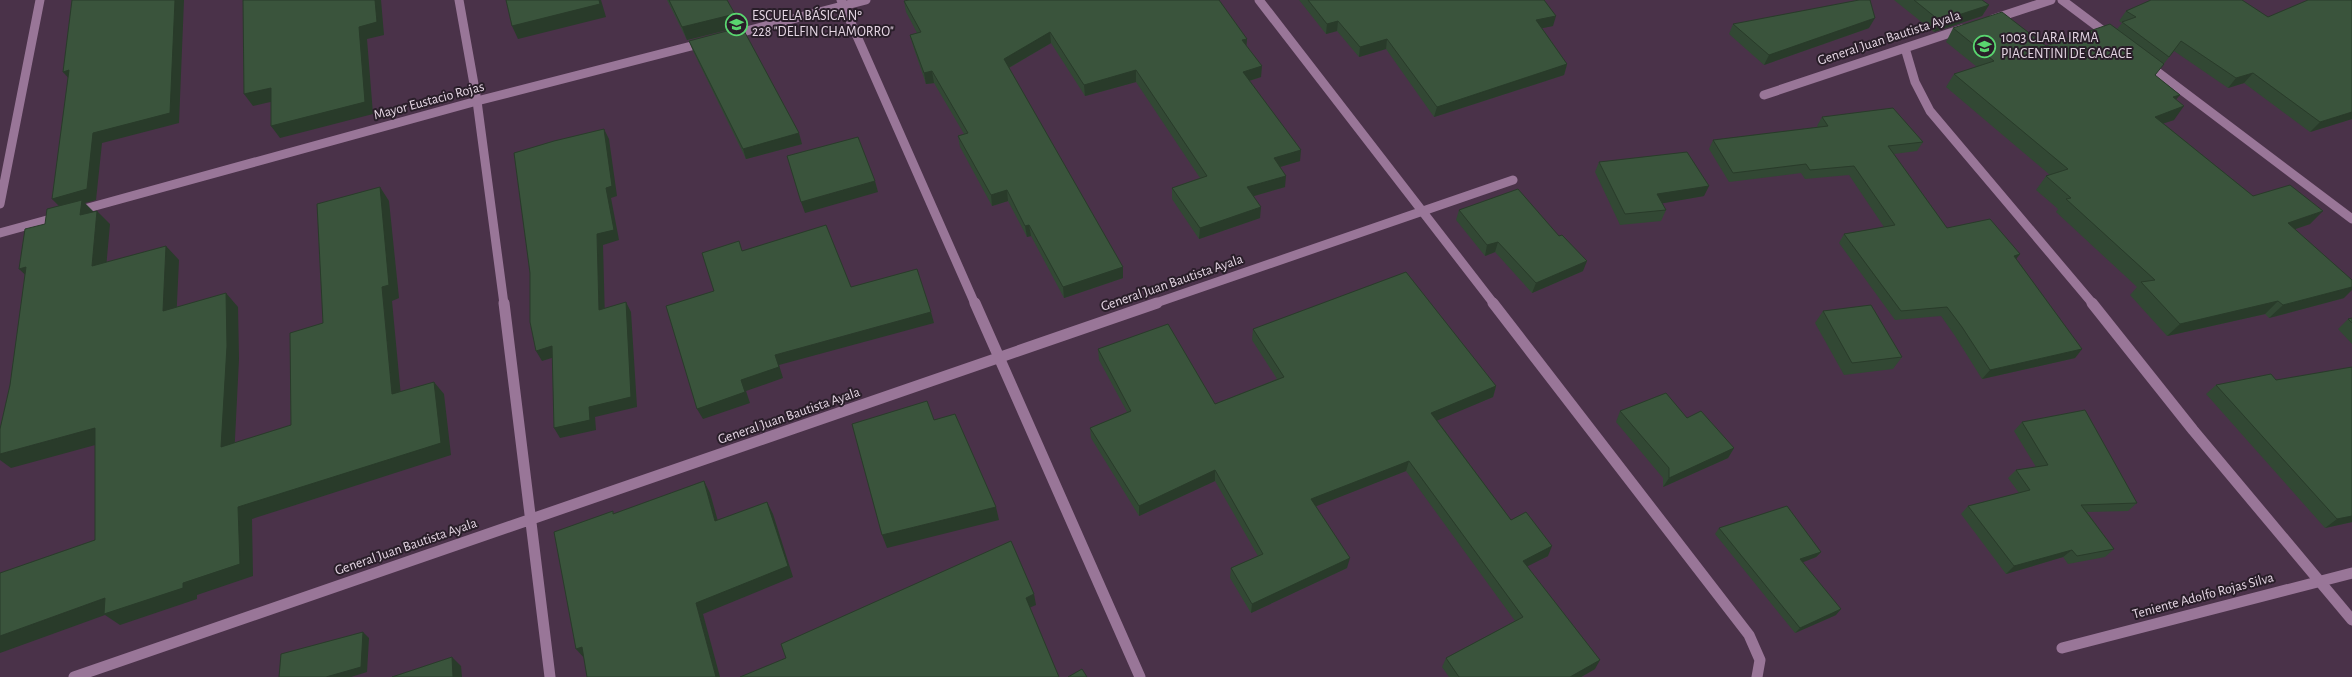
<svg xmlns="http://www.w3.org/2000/svg" width="2352" height="677" viewBox="0 0 2352 677" font-family="'Alegreya Sans',sans-serif">
	<style>
		.lines { fill: none; stroke-linecap: round; stroke-linejoin: round }
		.minor-far1 { stroke: #997698; stroke-width: 9 }
		.minor { stroke: #997698; stroke-width: 11 }
		.tertiary { stroke: #997698; stroke-width: 9 }
		.wall { fill: #324834 }
		.shaded-wall { fill: #293b2a }
		.building { fill: #3a543c; stroke: #293b2a }
		.labels { text-anchor: middle; dominant-baseline: central; stroke-width: 4; stroke-linejoin: round; paint-order: stroke }
		.poi-label { font-size: 14px; fill: #e5d6e4; stroke: #291e29; text-anchor: start }
		.street-label { font-size: 14px; fill: #e5d6e4; stroke: #291e29 }
	</style>
	<rect width="100%" height="100%" fill="#4a3249"/>
	<g class="lines">
		<!-- minor-far1 -->
		<path class="minor-far1" d="M459,0L477,101L504,304
			M841,0L975,304
			M1259,0L1494,304
			M2062,0L2110,36
			M1993,19L2051,0
			M1905,48L1915,82L1930,111L2093,304
			M2147,64L2352,219
			M1764,95L1962,29
			M1153,304L1513,180"/>
		<!-- minor -->
		<path class="minor" d="M504,303L550,677
			M975,303L1140,677
			M1493,303L1749,635L1760,660L1757,677
			M2092,303L2193,430L2352,620
			M2062,648L2352,573
			M74,677L1157,303"/>
		<!-- tertiary -->
		<path class="tertiary" d="M731,35L866,0
			M0,204L40,0
			M77,211L477,101L703,43
			M0,233L58,217"/>
	</g>
	<!-- wall -->
	<path class="wall" d="M667,0H727L735,14L739,27L687,40Z
		M1299,0H1544L1553,26L1542,28L1567,64L1564,75L1434,117L1386,49L1359,57L1337,31L1326,34Z
		M1894,0H1982L1989,5L1982,16L1934,32Z
		M904,1L1247,39L1246,46L1261,77L1249,81L1300,161L1280,167L1285,187L1254,196L1260,218L1199,239L1172,199V188L1200,178L1136,82L1085,96L1051,43L1009,68L1123,278L1064,298L1031,236L1027,237L1008,201L992,206L960,147L958,136L964,134L934,83L926,84L913,46L910,35L917,33L906,12Z
		M2126,11L2352,119L2310,132L2244,83L2228,88L2174,51L2155,75L2176,100L2174,120L2163,123L2253,196L2310,224L2295,229L2344,298L2269,318L2265,314L2167,336L2130,295L2137,287L2056,212L2058,209L2036,190L2046,176L2050,175L1946,87L1954,74L1977,67L1946,42L1953,28L2046,46L2117,29L2122,23L2119,21Z
		M1733,24L1869,28L1764,65L1729,34Z
		M689,41L802,144L746,159L693,51Z
		M1822,117L1923,142L1917,151L1894,154L1947,228L2020,254L2016,259L2082,349L2075,358L1982,379L1955,336L1941,316L1895,320L1839,243L1844,234L1884,227L1849,175L1805,179L1801,173L1729,182L1709,149L1713,140L1818,127L1817,126Z
		M1599,162L1704,196L1662,203L1666,210L1661,221L1620,225L1595,172Z
		M1459,210L1583,271L1532,293L1495,252L1485,256L1456,220Z
		M1823,311L1902,357L1893,369L1844,375L1815,323Z
		M2352,318V344L2338,329L2348,319Z
		M1253,329L1496,386L1493,397L1437,420L1511,520L1548,556L1527,566L1595,669L1581,677H1449L1442,667L1446,658L1515,621L1406,471L1316,506L1347,568L1251,613L1230,578L1231,568L1258,556L1215,481L1139,516L1091,438L1090,428L1127,412L1099,360L1098,349L1215,404L1277,379L1252,340Z
		M2216,385L2352,522L2325,528L2206,394Z
		M1620,411L1687,418L1734,448L1728,458L1663,487V478L1616,422Z
		M2022,422L2137,503L2128,511L2087,512L2114,549L2105,557L2068,564L2063,557L2006,574L1961,514L1968,506L2019,493L2008,478L2016,470L2036,467L2014,431Z
		M1719,528L1821,552L1816,557L1803,562L1836,615L1795,633L1715,534Z"/>
	<!-- shaded-wall -->
	<path class="shaded-wall" d="M175,0H184L179,123L102,143L96,200L85,203L95,213L94,228L62,209L52,199Z
		M375,0H381L384,35L367,39L373,114L280,138L271,126L359,27Z
		M599,0H601L606,17L518,39L512,26Z
		M1989,5L1982,16L1934,32L1940,21Z
		M735,14L739,27L687,40L682,27Z
		M1556,16L1553,26L1533,30L1536,20Z
		M1875,18L1869,28L1764,65L1769,55Z
		M1338,21L1337,31L1326,34L1327,24Z
		M1050,32L1051,43L1005,70L1004,59Z
		M1247,39L1246,50L1242,40Z
		M1387,39L1386,49L1359,57L1360,47Z
		M1567,64L1564,75L1434,117L1437,107Z
		M1262,66L1261,77L1242,83L1243,72Z
		M69,70L72,82L63,72Z
		M1136,70V82L1085,96L1084,85Z
		M932,71L934,83L926,84L924,73Z
		M2253,73L2244,83L2228,88L2236,78Z
		M271,88L279,100L253,106L244,94Z
		M2180,95L2169,108L2173,97Z
		M2184,106L2174,120L2144,130L2155,117Z
		M2352,112V119L2310,132L2320,122Z
		M604,129L609,139L617,196L611,198L619,240L603,245L605,320L599,310L597,234L606,188Z
		M799,133L802,144L746,159L743,149Z
		M1301,150L1300,161L1273,169L1274,158Z
		M1286,176L1285,187L1247,198V187Z
		M875,181L878,192L805,213L801,202Z
		M1709,186L1704,196L1653,205L1657,194Z
		M380,187L389,201L399,298L392,301L402,407L392,394L382,287Z
		M1007,190L1008,201L992,206L991,195Z
		M1261,207L1260,218L1199,239L1200,228Z
		M97,211L110,224L105,280L92,266Z
		M2323,211L2310,224L2275,236L2288,223Z
		M1029,225L1031,236L1027,237L1025,226Z
		M1498,242L1495,252L1485,256L1487,245Z
		M166,246L179,260L176,324L163,311Z
		M2020,254L2013,263L2014,256Z
		M1587,261L1583,271L1532,293L1536,283Z
		M26,267L33,282L19,269Z
		M1123,267V278L1064,298L1063,287Z
		M2352,287V290L2344,298L2269,318L2283,305Z
		M226,293L238,307L239,359L234,459L221,447Z
		M2278,301L2265,314L2167,336L2180,324Z
		M626,302L631,312L637,407L595,417L596,430L560,438L554,428L589,407Z
		M931,312L934,323L779,365L783,378L746,391L750,403L703,419L697,409L741,380L775,355Z
		M552,346L558,356L542,361L536,351Z
		M2082,349L2075,358L1982,379L1990,370Z
		M434,382L444,394L451,455L252,519L253,576L197,595V599L120,625L105,615L0,653V636L105,598L238,507Z
		M1496,386L1493,397L1429,424L1431,413Z
		M95,428L110,441L11,468L0,460V454Z
		M1734,448L1728,458L1663,487L1669,478Z
		M1409,461L1406,471L1309,509L1311,499Z
		M1215,470V481L1139,516V506Z
		M704,481L710,493L721,532L715,521Z
		M767,502L773,514L793,577L703,614L720,677H716L696,603Z
		M996,507L999,520L887,548L882,535Z
		M2352,516V522L2325,528L2337,519Z
		M1552,546L1548,556L1518,571L1523,561Z
		M2072,550L2063,557L2006,574L2014,566Z
		M1821,552L1816,557L1796,565L1800,559Z
		M1350,558L1347,568L1251,613L1252,604Z
		M1034,594L1036,605L1029,608L1026,598Z
		M1841,609L1836,615L1795,633L1800,628Z
		M363,632L369,638L367,672L351,677H326Z
		M582,647L585,659L576,649Z
		M452,657L461,666L462,677H453Z
		M1600,660L1595,669L1581,677H1570Z"/>
	<!-- building -->
	<path class="building" d="M72,0H175L170,113L93,133L87,189L52,199L69,70L63,72Z
		M243,0H375L377,22L359,27L365,102L271,126V88L244,94Z
		M506,0H599L600,4L512,26Z
		M669,0H727L735,14L682,27Z
		M909,0H1219L1247,39L1242,40L1262,66L1243,72L1301,150L1274,158L1286,176L1247,187L1261,207L1200,228L1172,188L1207,176L1136,70L1084,85L1050,32L1004,59L1123,267L1063,287L1029,225L1025,226L1007,190L991,195L958,136L968,133L932,71L924,73L910,35L921,32L904,1Z
		M1308,0H1544L1556,16L1536,20L1567,64L1437,107L1387,39L1360,47L1338,21L1327,24Z
		M1859,0H1870L1875,18L1769,55L1733,24Z
		M1914,0H1982L1989,5L1940,21Z
		M2151,0H2242L2268,17L2308,0H2352V112L2320,122L2253,73L2236,78L2181,41L2169,57L2122,22L2136,17L2126,11Z
		M2002,12L2046,46L2110,24L2164,64L2155,75L2180,95L2173,97L2184,106L2155,117L2253,196L2290,185L2323,211L2288,223L2352,280V287L2283,305L2278,301L2180,324L2141,282L2155,280L2066,199L2071,198L2046,176L2068,169L1954,74L1994,61L1953,28Z
		M742,27L799,133L743,149L689,41Z
		M1893,108L1923,142L1888,146L1947,228L1990,219L2020,254L2014,256L2082,349L1990,370L1962,327L1947,307L1901,311L1844,234L1895,225L1854,166L1810,170L1806,164L1733,173L1713,140L1828,126L1822,117Z
		M604,129L612,186L606,188L614,230L597,234L599,310L626,302L631,397L589,407L590,420L554,428L552,346L536,351L530,322V273L514,153L554,141Z
		M858,137L875,181L801,202L787,156Z
		M1687,152L1709,186L1657,194L1666,210L1625,214L1599,162Z
		M380,187L389,285L382,287L392,394L434,382L441,443L238,507L240,564L183,583V588L104,614L105,598L0,636V573L95,540V428L0,454V429L10,385L26,267L19,269L25,229L45,224L47,209L82,200L80,215L97,211L92,266L166,246L163,311L226,293L227,346L221,447L291,425L290,333L323,323L317,204Z
		M1518,189L1559,236L1562,235L1587,261L1536,283L1498,242L1487,245L1459,210Z
		M826,225L851,287L917,269L931,312L775,355L779,367L741,380L745,392L697,409L666,306L714,291L702,253L739,241L742,251Z
		M1406,272L1496,386L1431,413L1511,520L1526,512L1552,546L1523,561L1600,660L1570,677H1459L1446,658L1523,617L1409,461L1311,499L1350,558L1252,604L1231,568L1263,554L1215,470L1139,506L1090,428L1131,411L1098,349L1168,324L1215,404L1284,377L1253,329Z
		M1871,305L1902,357L1852,363L1823,311Z
		M2352,318V323L2348,319Z
		M2352,367V516L2337,519L2216,385L2271,374L2276,380Z
		M1666,393L1687,418L1701,411L1734,448L1669,478V468L1620,411Z
		M927,401L934,420L955,414L996,507L882,535L852,424Z
		M2085,410L2137,503L2081,505L2114,549L2077,556L2072,550L2014,566L1968,506L2030,490L2016,470L2048,465L2022,422Z
		M704,481L715,521L767,502L788,566L696,603L716,677H587L582,647L576,649L554,532L613,511V514Z
		M1787,506L1821,552L1800,559L1841,609L1800,628L1719,528Z
		M1011,541L1034,594L1026,598L1059,677H740L786,658L781,644Z
		M363,632L361,667L326,677H279L281,654Z
		M452,657L453,677H392Z
		M1082,669L1087,677H1068Z"/>
	<!-- icons -->
	<defs>
		<symbol id="school-ring" viewBox="-11 -11 22 22"><circle r="9.5" fill="#291e29" stroke="#59d56f" stroke-width="1.5"/><path d="M0-5L7-2L0 1L-7-2ZM-4 1L0 2.5L4 1V4Q0 6-4 4Z" fill="#59d56f"/></symbol>
	</defs>
	<g fill-rule="evenodd">
		<use href="#school-ring" x="724" y="12" width="25" height="25"/>
		<use href="#school-ring" x="1972" y="34" width="25" height="25"/>
	</g>
	<g class="labels">
		<!-- poi labels -->
		<g class="poi-label">
			<text x="752" y="16">ESCUELA BÁSICA Nº<tspan x="752" dy="16">228 "DELFIN CHAMORRO"</tspan></text>
			<text x="2001" y="38">1003 CLARA IRMA<tspan x="2001" dy="16">PIACENTINI DE CACACE</tspan></text>
		</g>
		<!-- street labels -->
		<g class="street-label">
			<text transform="translate(1889 38) rotate(-18)">General Juan Bautista Ayala</text>
			<text transform="translate(429 101) rotate(-15)">Mayor Eustacio Rojas</text>
			<text transform="translate(1172 283) rotate(-19)">General Juan Bautista Ayala</text>
			<text transform="translate(789 416) rotate(-19)">General Juan Bautista Ayala</text>
			<text transform="translate(406 547) rotate(-19)">General Juan Bautista Ayala</text>
			<text transform="translate(2203 596) rotate(-15)">Teniente Adolfo Rojas Silva</text>
		</g>
	</g>
</svg>
